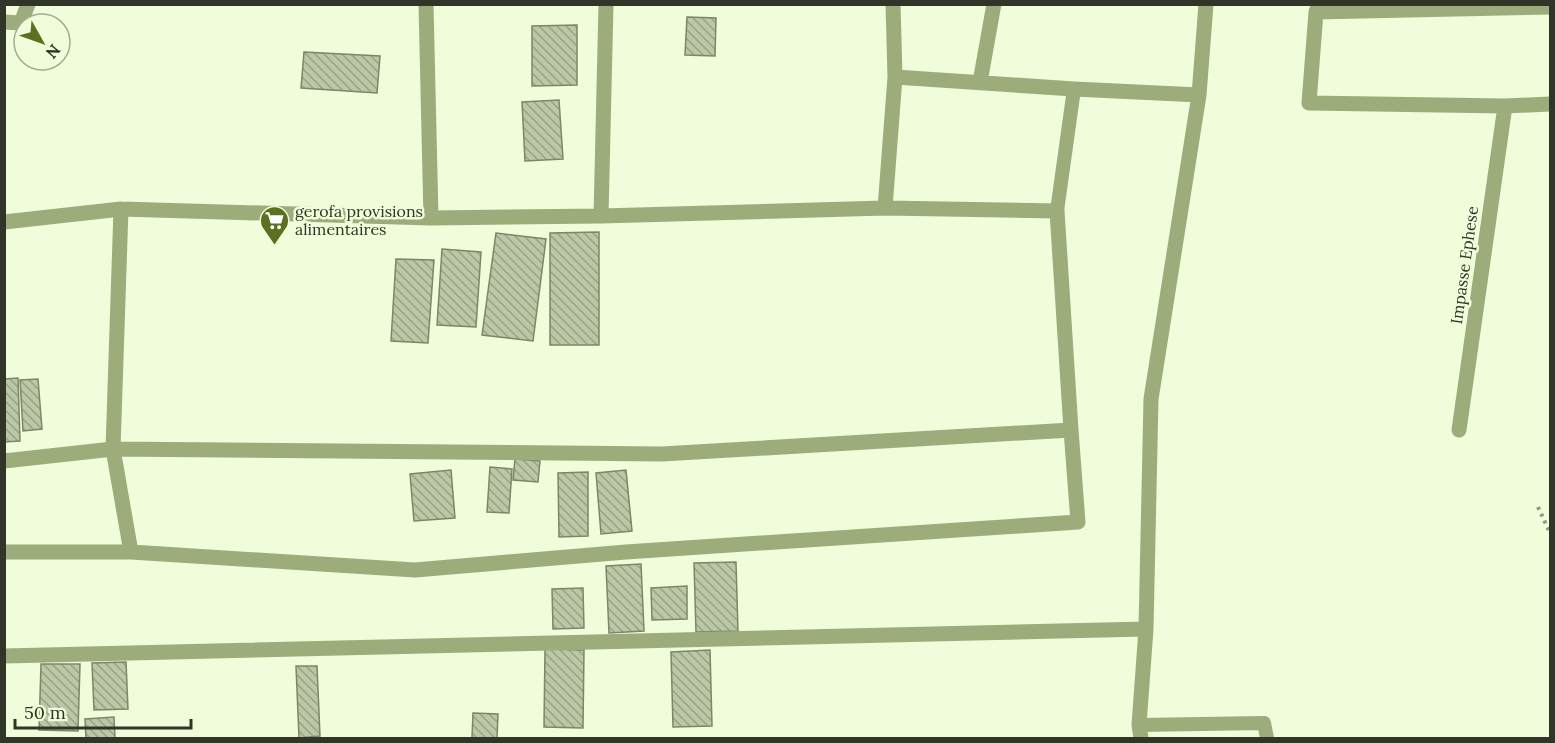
<svg xmlns="http://www.w3.org/2000/svg" width="1555" height="743" viewBox="0 0 1555 743" font-family="Lora,serif">
	<style>
		.building { fill: url(#building-back-hatch); stroke: #7c8668; stroke-width: 1.5 }
		.lines { fill: none; stroke-linecap: round; stroke-linejoin: round }
		.path { stroke: #909880; stroke-width: 4; stroke-dasharray: 3 4.5; stroke-linecap: butt }
		.lane { stroke: #9cac7a; stroke-width: 14 }
		.street { stroke: #9cac7a; stroke-width: 15 }
		.labels { text-anchor: middle; dominant-baseline: central; stroke-width: 5; stroke-linejoin: round; paint-order: stroke }
		.poi-label { font-size: 16px; fill: #313528; stroke: #f0fcda; text-anchor: start }
		.street-label { font-size: 16px; fill: #313528; stroke: #f0fcda }
	</style>
	<defs>
		<pattern id="building-back-hatch" width="6" height="6" patternUnits="userSpaceOnUse" patternTransform="scale(1.5)"><rect width="6" height="6" fill="#bcc7a6"/><path d="M-1 5l2 2M0 0l6 6M5-1l2 2" fill="none" stroke="#99a287"/></pattern>
	</defs>
	<rect width="100%" height="100%" fill="#f0fcda"/>
	<!-- building -->
	<path class="building" d="M687,17L716,18L715,56L685,55Z
		M577,25V85L532,86V26Z
		M304,52L380,56L377,93L301,88Z
		M559,100L563,159L525,161L522,102Z
		M599,232V345H550V233Z
		M496,233L546,239L533,341L482,335Z
		M442,249L481,252L476,327L437,325Z
		M396,259L434,260L428,343L391,341Z
		M18,378L20,441L4,442V379Z
		M38,379L42,429L23,431L20,380Z
		M515,459L540,461L538,482L513,480Z
		M490,467L512,469L509,513L487,512Z
		M451,470L455,518L414,521L410,474Z
		M626,470L632,531L601,534L596,473Z
		M588,472V536L559,537L558,473Z
		M736,562L738,631L696,632L694,563Z
		M641,564L644,631L609,633L606,566Z
		M687,586V619L652,620L651,588Z
		M583,588L584,628L553,629L552,589Z
		M545,649L584,650L583,728L544,727Z
		M710,650L712,726L673,727L671,652Z
		M126,662L128,709L94,710L92,663Z
		M41,664H80L78,731L39,730Z
		M296,666H317L320,736L299,738Z
		M473,713L498,714L497,738H472Z
		M114,717L115,738H86L85,719Z"/>
	<g class="lines">
		<!-- path -->
		<path class="path" d="M1538,507L1550,533"/>
		<!-- lane -->
		<path class="lane" d="M1057,211L1074,89
			M1139,725L1264,723L1267,738"/>
		<!-- street -->
		<path class="street" d="M426,4L431,218
			M1319,4L1316,12L1309,103L1505,106L1550,104
			M1316,12L1550,7
			M4,22L21,23L28,4
			M895,77L1074,89L1199,95
			M980,82L994,4
			M885,208L895,77L893,4
			M121,209L113,449L131,552
			M601,216L606,4
			M4,222L121,209L431,218L601,216L885,208L1057,211L1071,430L1078,522L626,552L415,570L131,552H4
			M1459,430L1505,106
			M4,461L113,449L662,454L1071,430
			M4,656L1146,629
			M1141,738L1139,725L1146,629L1151,399L1199,95L1206,4"/>
	</g>
	<!-- icons -->
	<defs>
		<symbol id="supermarket-pin" viewBox="-11 -11 22 30"><path d="M0 17L-7.5 6A9.5 9.5 0 1 1 7.5 6Z" fill="#5c7020" stroke="#f0fcda"/><path d="M-6-5.5h2.5l.6 2H6L4.5 2H-2.5L-4.4-4H-6ZM-1.5 3.2a1.3 1.3 0 1 0 .1 0ZM3 3.2a1.3 1.3 0 1 0 .1 0Z" fill="#fff"/></symbol>
	</defs>
	<g fill-rule="evenodd">
		<use href="#supermarket-pin" x="258" y="204" width="33" height="45"/>
	</g>
	<g class="labels">
		<!-- poi labels -->
		<g class="poi-label">
			<text x="295" y="211">gerofa provisions<tspan x="295" dy="18">alimentaires</tspan></text>
		</g>
		<!-- street labels -->
		<g class="street-label">
			<text transform="translate(1464 265) rotate(-82)">Impasse Ephese</text>
		</g>
	</g>
	<!-- border -->
	<rect width="1555" height="743" fill="none" stroke="#313528" stroke-width="12"/>
	<!-- north arrow -->
	<g transform="translate(42 42) rotate(130)"><circle r="28" fill="#f0fcda" stroke="#a4ac93" stroke-width="1.5"/>
	<path d="M0-4.5L10 22L0 15L-10 22Z" fill="#5c7020"/>
	<text y="-9" font-size="16" font-weight="bold" text-anchor="middle" fill="#313528">N</text>
	</g>
	<!-- scale -->
	<path d="M15 719v9h176v-9" fill="none" stroke="#313528" stroke-width="3"/>
	<text x="24" y="719" font-size="18" fill="#313528" stroke="#f0fcda" stroke-width="4.5" paint-order="stroke">50 m</text>
</svg>
